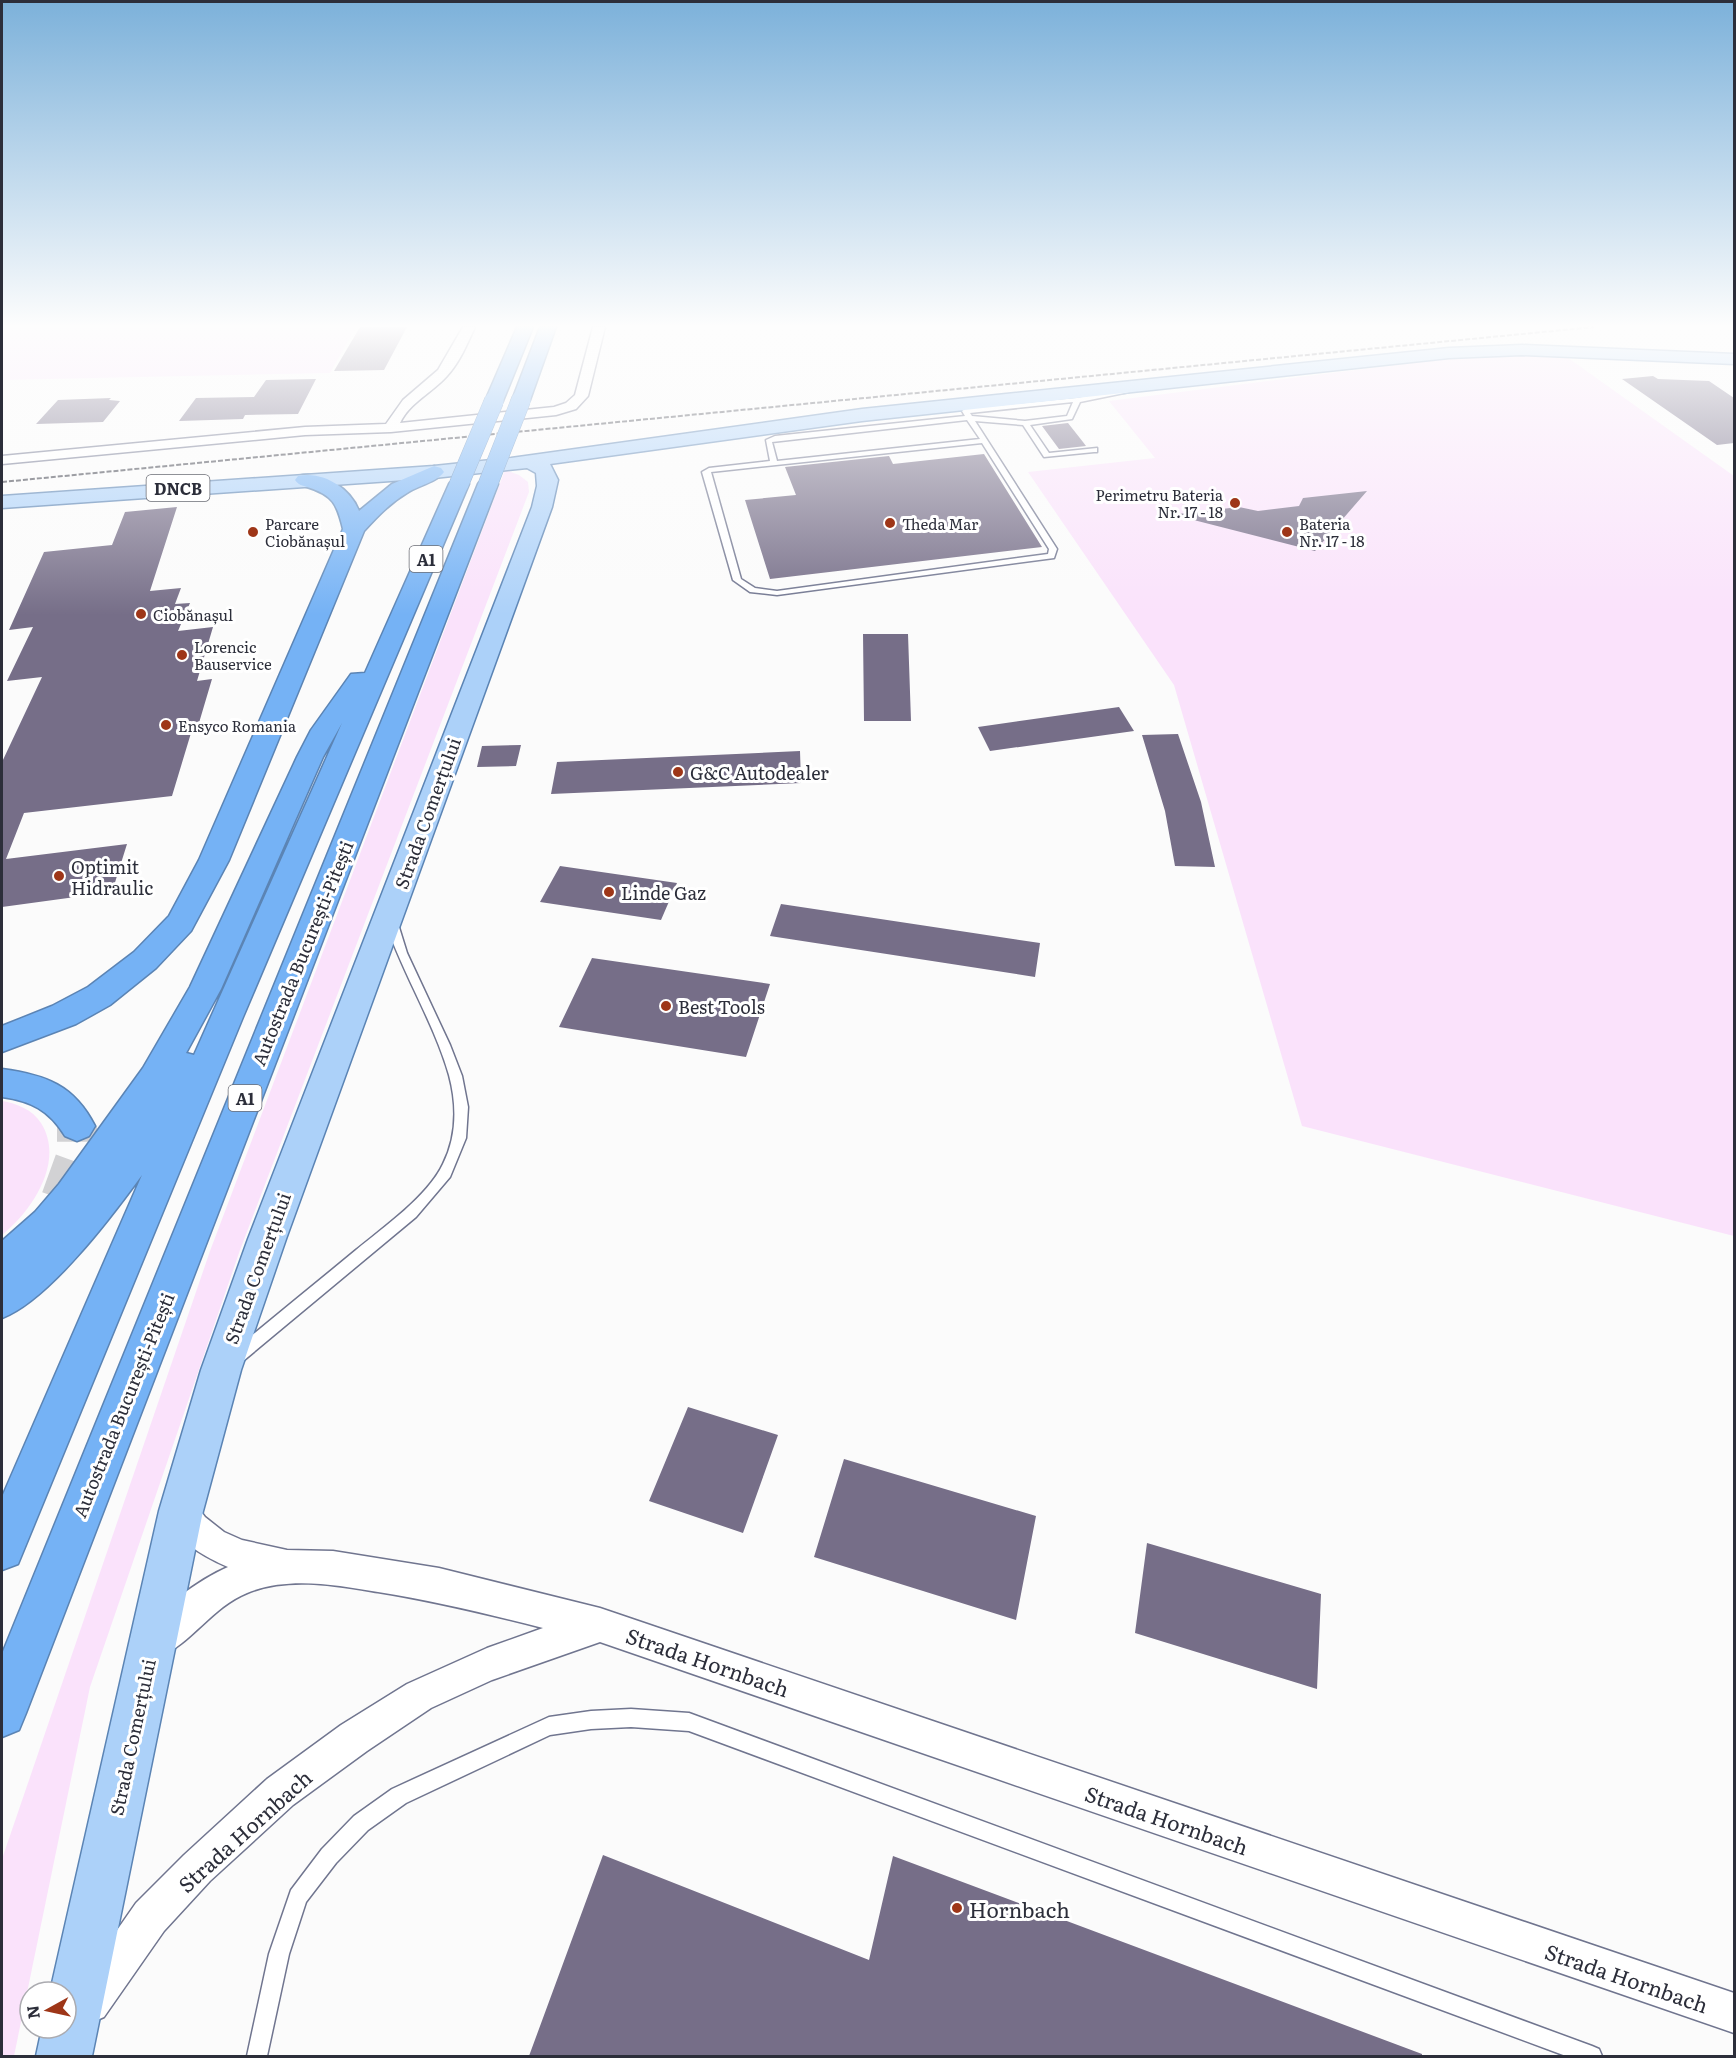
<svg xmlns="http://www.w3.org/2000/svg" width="1736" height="2058" viewBox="0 0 1736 2058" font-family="Literata,serif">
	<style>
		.green { fill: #fae2fb }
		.building { fill: #766e88 }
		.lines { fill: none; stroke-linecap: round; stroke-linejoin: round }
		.motorway-tunnel { stroke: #d2d2d4; stroke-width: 40; stroke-dasharray: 40 20; stroke-linecap: butt }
		.service-casing { stroke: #70758f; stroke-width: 3 }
		.minor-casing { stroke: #70758f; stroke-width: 3 }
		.primary-casing { stroke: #5b84b4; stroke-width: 3 }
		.motorway-casing { stroke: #5b84b4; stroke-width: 3 }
		.service { fill: #fff; fill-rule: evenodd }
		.minor { fill: #fff; fill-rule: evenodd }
		.primary { fill: #acd1f9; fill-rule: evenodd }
		.motorway { fill: #75b2f5; fill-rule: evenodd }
		.rail { stroke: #42444f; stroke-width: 2; stroke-dasharray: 5 2; stroke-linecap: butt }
		.motorway-bridge-casing { stroke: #5b84b4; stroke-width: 20; stroke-linecap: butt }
		.motorway-bridge { stroke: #75b2f5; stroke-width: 19 }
		.poi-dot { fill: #9e3618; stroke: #fff; stroke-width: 2 }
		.labels { text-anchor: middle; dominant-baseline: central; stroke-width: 6; stroke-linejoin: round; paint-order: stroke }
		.far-poi-label { font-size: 15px; fill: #2c2e3a; stroke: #fff; text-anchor: start }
		.shield { fill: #fff; stroke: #6b6d75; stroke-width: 1.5 }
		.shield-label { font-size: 16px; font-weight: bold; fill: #2c2e3a }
		.poi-label { font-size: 18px; fill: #2c2e3a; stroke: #fff; text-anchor: start }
		.street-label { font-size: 18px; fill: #2c2e3a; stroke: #fff }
		.near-street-label { font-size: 21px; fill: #2c2e3a; stroke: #fff }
		.near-poi-label { font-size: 21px; fill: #2c2e3a; stroke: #fff; text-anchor: start }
	</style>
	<rect width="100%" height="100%" fill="#fbfbfb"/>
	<!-- green -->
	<path class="green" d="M2,327H356L330,373L2,380Z
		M1484,354L1564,355L1734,476V1236L1302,1126L1174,685L1028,472L1155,458L1109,401Z
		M505,470L519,475L528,482L529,492L240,1250L90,1687L14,2056H2V1859L210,1251Z
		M2,1101C16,1103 33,1110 41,1123C65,1161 33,1210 2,1235Z"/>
	<!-- building -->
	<path class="building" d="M360,327H407L384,370L334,371Z
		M1653,376L1658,379L1709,381L1734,398V443L1717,445L1622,379Z
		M316,379L298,414L245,415L243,419L179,421L196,398L254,397L266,380Z
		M111,398L109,400L120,401L103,422L36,424L58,400Z
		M1068,423L1083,442L1086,446L1059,449L1042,426Z
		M984,454L1042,547L770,579L745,500L796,495L785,467L889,456L893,464Z
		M1367,491L1315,551L1178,516V514L1239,507L1258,511L1299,506L1303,498Z
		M177,507L150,591L181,588L175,604L190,603L178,631L213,627L197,681L212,679L196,733H191L172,796L24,813L6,859L127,844L112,892L2,907V762L42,677L7,681L33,627L9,630L44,552L112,545L125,512Z
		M863,634H908L911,721H864Z
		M1119,707L1134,731L990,751L978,727Z
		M1178,734L1201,802L1215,867L1175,866L1165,811L1142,735Z
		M521,745L516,766L477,767L482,746Z
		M800,751L801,783L551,794L557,762Z
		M560,866L677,883L661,920L540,902Z
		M781,904L1040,943L1035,977L770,936Z
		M592,958L770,984L746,1057L559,1027Z
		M688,1407L778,1435L743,1533L649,1501Z
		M844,1459L1036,1516L1016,1620L814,1557Z
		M1147,1543L1321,1594L1317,1689L1135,1633Z
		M603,1855L869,1960L893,1856L1422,2054V2056H529Z"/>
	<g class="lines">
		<!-- motorway-tunnel -->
		<path class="motorway-tunnel" d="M61,1199L77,1155V1126"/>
		<defs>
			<path id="service" d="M1127,389L1129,390V392L1080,402L1072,419L1030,425L1049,453L1097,448V452H1094L1044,457L1023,425L975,421L1057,549L1054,558L777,595L750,592L733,580L702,472L709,468L770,461L766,440L775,436L965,416L962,411L965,409L1077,398ZM1073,402L1067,416L1025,421L972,416L970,413ZM967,420L980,439L777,461L772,442ZM982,443L1049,549L1048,554L777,591L755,588L741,579L711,472Z
				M392,920L398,924L407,953L450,1045L462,1076L468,1107L466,1138L450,1177L416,1217L243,1361L238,1363L233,1361L231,1356L233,1351C274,1317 315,1284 356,1250C384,1227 428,1196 443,1164C457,1136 457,1105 449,1075C434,1023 404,976 386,924Z
				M631,1709L689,1713L1592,2046L1599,2049L1602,2056H1566L689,1731L631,1727L591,1729L550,1735L406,1803L368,1830L336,1863L306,1902L289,1954L267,2056H247L269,1954L291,1890L322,1849L354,1816L392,1789L549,1717L591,1711Z"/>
			<path id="minor" d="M463,327H475C467,344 460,362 447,376C432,393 410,402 400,423L554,407L566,403L575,395L593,327H605L588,396L576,409L556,415L391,432L305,435L2,464V456L305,427L386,424L403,400L438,370Z
				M181,1495L192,1500L205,1517L224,1532L242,1540L287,1550L333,1551L439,1568L600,1608L1734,1993V2033L600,1642L492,1680L431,1708L367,1751L293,1805L210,1881L164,1931L104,2017L90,2023L76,2017L70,2003L76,1989L136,1903L184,1855L267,1779L341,1725L407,1684L487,1648L543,1628C488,1614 434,1601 378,1592C335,1585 288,1576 247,1593C212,1607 191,1644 159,1657L147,1652L142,1640C154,1611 200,1579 228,1567C199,1554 178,1542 165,1511L170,1500Z"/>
			<path id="primary" d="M1522,345L1734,354V364L1522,355L1449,358L862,421L550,464L558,480L552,507L286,1239L241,1370L203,1511L92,2056H36L42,2028H66V1992H50L159,1511L201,1370L248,1239L532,507L537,486L536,473L527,468L434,478L2,508V496L434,466L511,458L862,409L1449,348Z"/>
			<path id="motorway" d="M517,327H533L503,401L501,405H487L485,401Z
				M540,327H556L530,400L528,404H514L512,400Z
				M434,466L441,468L444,472C437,482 417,486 407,493C390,503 377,517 364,531L229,860L191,931L156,968L110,1005L76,1024L2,1052V1026L52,1006L88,987L134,952L169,916L199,860L343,529C337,504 333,495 307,487C301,485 299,485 295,480L298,476C323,470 351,489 359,511L392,484Z
				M459,478L466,480L469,484L243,1017L18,1564L2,1570V1497L142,1175C112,1216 49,1300 2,1318V1241L35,1212L59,1184L143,1068L190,987L297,757L311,730L351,674L365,673L449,484L452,480ZM342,723L194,1055L186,1053L221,989L323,757Z
				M488,478L495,480L498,484L26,1713L19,1730L2,1737V1654L478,484L481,480Z
				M2,1069C46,1075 74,1085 95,1126L89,1136L77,1141L65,1136C49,1110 31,1101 2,1097Z"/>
		</defs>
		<!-- service casing -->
		<use href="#service" class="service-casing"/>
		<!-- minor casing -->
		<use href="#minor" class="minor-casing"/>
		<!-- primary casing -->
		<use href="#primary" class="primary-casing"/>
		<!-- motorway casing -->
		<use href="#motorway" class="motorway-casing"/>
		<!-- service -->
		<use href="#service" class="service"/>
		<!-- minor -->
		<use href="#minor" class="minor"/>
		<!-- primary -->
		<use href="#primary" class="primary"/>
		<!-- motorway -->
		<use href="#motorway" class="motorway"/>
		<!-- rail -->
		<path class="rail" d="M2,482L1594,327"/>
		<defs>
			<path id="motorway-bridge" d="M459,484L494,401
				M488,484L521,400"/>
		</defs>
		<!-- motorway-bridge casing -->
		<use href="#motorway-bridge" class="motorway-bridge-casing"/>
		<!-- motorway-bridge -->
		<use href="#motorway-bridge" class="motorway-bridge"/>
	</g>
	<!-- sky -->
	<linearGradient id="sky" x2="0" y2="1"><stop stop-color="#7cb1da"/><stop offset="0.53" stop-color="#fdfdfd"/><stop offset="1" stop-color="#fdfdfd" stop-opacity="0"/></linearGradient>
	<rect width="1736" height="615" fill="url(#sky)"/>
	<!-- markers -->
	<g class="poi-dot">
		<circle cx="1235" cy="503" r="6"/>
		<circle cx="890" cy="523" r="6"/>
		<circle cx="253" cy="532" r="6"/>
		<circle cx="1287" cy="532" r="6"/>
		<circle cx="141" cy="614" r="6"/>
		<circle cx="182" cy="655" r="6"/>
		<circle cx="166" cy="725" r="6"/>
		<circle cx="678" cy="772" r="6"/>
		<circle cx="59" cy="876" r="6"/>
		<circle cx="609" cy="892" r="6"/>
		<circle cx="666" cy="1006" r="6"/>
		<circle cx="957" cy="1908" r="6"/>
	</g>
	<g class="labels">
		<!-- far-poi labels -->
		<g class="far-poi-label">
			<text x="1223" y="494" text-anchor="end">Perimetru Bateria<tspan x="1223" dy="17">Nr. 17 - 18</tspan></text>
			<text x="265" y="523">Parcare<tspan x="265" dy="17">Ciobănașul</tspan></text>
			<text x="902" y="523">Theda Mar</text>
			<text x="1299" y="523">Bateria<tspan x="1299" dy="17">Nr. 17 - 18</tspan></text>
			<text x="153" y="614">Ciobănașul</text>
			<text x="194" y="646">Lorencic<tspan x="194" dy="17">Bauservice</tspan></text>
			<text x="178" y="725">Ensyco Romania</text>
		</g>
		<!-- shield labels -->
		<g class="shield">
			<rect x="146.5" y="475" width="63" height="26" rx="4.5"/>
			<rect x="409.5" y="546" width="33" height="26" rx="4.5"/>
			<rect x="228.5" y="1085" width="33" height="26" rx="4.5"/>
		</g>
		<g class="shield-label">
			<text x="178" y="488">DNCB</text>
			<text x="426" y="559">A1</text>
			<text x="245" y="1098">A1</text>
		</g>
		<!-- poi labels -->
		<g class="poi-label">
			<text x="690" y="772">G&amp;C Autodealer</text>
			<text x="71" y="866">Optimit<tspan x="71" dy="21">Hidraulic</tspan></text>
			<text x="621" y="892">Linde Gaz</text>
			<text x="678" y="1006">Best Tools</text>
		</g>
		<!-- street labels -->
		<g class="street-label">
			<text transform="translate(427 813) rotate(-70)">Strada Comerțului</text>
			<text transform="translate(302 953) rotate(-68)">Autostrada București-Pitești</text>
			<text transform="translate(257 1268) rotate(-70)">Strada Comerțului</text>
			<text transform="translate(123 1405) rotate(-68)">Autostrada București-Pitești</text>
			<text transform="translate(132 1737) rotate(-78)">Strada Comerțului</text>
		</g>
		<!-- near-street labels -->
		<g class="near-street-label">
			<text transform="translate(708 1661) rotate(19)">Strada Hornbach</text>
			<text transform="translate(1167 1819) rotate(19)">Strada Hornbach</text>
			<text transform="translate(244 1830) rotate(-42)">Strada Hornbach</text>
			<text transform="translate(1627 1977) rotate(19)">Strada Hornbach</text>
		</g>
		<!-- near-poi labels -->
		<g class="near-poi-label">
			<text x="969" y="1908">Hornbach</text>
		</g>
	</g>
	<!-- border -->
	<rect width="1736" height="2058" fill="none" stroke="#2c2e3a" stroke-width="6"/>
	<!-- north arrow -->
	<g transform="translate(48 2010) rotate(262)"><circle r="28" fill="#ffffff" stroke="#ababb0" stroke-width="1.5"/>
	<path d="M0-4.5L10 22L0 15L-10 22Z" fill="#9e3618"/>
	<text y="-9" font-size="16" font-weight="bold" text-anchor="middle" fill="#2c2e3a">N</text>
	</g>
</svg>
